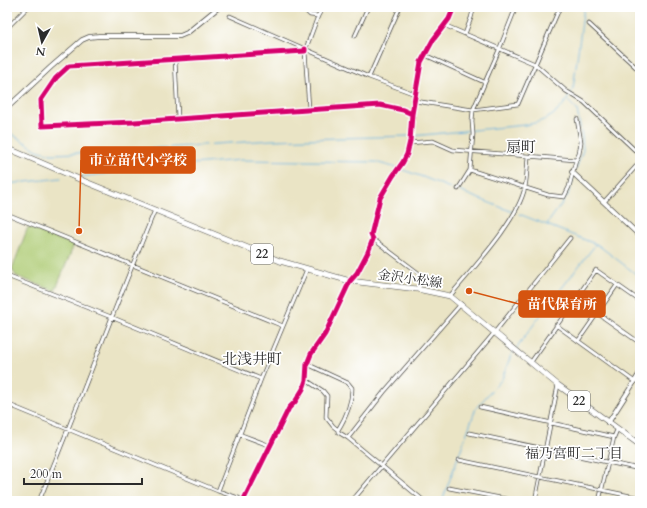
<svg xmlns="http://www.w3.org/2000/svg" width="647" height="508" viewBox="0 0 647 508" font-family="Cardo,'Noto Serif JP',serif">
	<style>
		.green { fill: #adcb73; stroke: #6c7b4f }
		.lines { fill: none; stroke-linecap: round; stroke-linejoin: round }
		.stream { stroke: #68b1df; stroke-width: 1 }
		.minor-casing { stroke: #484742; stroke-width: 4.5 }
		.tertiary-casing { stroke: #484742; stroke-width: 5.5 }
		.primary-casing { stroke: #484742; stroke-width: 6 }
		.minor { stroke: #fff; stroke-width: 3 }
		.tertiary { stroke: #fff; stroke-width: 4 }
		.primary { stroke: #fff; stroke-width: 5 }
		.cycleway-casing { stroke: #fff; stroke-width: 8 }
		.cycleway { stroke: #d6006c; stroke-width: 5 }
		.labels { text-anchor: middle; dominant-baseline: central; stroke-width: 3.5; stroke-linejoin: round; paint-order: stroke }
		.shield { fill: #fff; stroke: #6b6b6b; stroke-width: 1 }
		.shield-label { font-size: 12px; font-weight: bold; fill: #2b2b2b }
		.street-label { font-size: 13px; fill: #2b2b2b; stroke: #fff }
		.neighbourhood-label { font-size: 14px; fill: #2b2b2b; stroke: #fff }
		.quarter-label { font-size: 15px; fill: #2b2b2b; stroke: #fff }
		.leader { fill: none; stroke: #d5540f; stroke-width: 1.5 }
		.callout-dot { fill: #d5540f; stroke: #fff; stroke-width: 1.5 }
		.callout { fill: #d5540f; stroke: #d5540f; stroke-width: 1.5 }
		.callout-label { font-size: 14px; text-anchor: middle; font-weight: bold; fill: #fff }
	</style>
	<rect width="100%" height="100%" fill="#fff"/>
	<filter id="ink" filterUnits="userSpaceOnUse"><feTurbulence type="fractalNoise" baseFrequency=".025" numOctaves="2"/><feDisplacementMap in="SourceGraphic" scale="8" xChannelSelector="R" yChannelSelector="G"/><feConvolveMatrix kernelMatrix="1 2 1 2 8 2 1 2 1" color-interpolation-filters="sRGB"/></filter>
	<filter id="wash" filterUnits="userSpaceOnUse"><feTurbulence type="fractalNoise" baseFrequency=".012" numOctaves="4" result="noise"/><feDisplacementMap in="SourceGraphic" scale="16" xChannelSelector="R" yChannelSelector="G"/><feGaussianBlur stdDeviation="0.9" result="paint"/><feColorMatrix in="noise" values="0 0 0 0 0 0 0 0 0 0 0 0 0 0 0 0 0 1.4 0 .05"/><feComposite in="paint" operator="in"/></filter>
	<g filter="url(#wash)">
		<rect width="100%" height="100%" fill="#eae4c5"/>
		<!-- green -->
		<path class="green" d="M28,227L74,245L55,291L16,276L12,269Z"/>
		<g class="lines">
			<!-- stream -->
			<path class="stream" d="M568,101L577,110L582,137L583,150L576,169
				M7,131L37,150L51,154L105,152L272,140L409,136
				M412,136L525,125C550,121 562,111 573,89L584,7
				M400,169L423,177L455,190
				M80,177L156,167L241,160L375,162L397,168
				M7,184L61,178
				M459,191L513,212
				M519,214L598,245L640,277
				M547,224L568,195L573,178
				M516,349L537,320L596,244
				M442,501L476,408L502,379L511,355L514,351"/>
		</g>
	</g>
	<g filter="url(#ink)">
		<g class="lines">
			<defs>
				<path id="minor" d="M302,7L310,15L318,16
					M230,16L369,77L415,94
					M589,24L640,71
					M444,25L535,64L566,91L584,102L640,155
					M7,28L28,7
					M465,34L471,18L474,7
					M355,36L368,7
					M305,51L69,66L56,78L41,100L42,126L134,122L380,105L403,110L412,114
					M425,55L484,82
					M175,59L178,118
					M369,77L400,7
					M415,101L473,110L518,104L560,7
					M309,109L305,51L318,16L323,7
					M409,143L433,141L453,150L576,160
					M470,170L548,195L564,197L569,187L576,160L579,154L581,142L577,119
					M458,189L470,170L473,134L472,121L473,110L499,50L516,7
					M604,202L640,162
					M7,214L283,326
					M373,239L425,278L417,289
					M7,276L111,317L261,379
					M450,296C472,269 518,221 525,187C527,178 527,167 528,157
					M597,313L640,343
					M556,325L635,382
					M578,341L617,285
					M531,362L596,270L640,301
					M307,364L348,383L352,388C352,402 346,417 338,430
					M306,380L323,391L327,396L326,417L333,426L338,430V432L348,438L424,501
					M7,404L218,491L244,500
					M480,407L614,437
					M469,433L640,469
					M239,434L271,446
					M348,438L384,392L461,304
					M459,460L640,498
					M449,488L516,501
					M218,491L261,379L307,269
					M39,501C79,404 115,306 155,210
					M243,501L289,408L295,402L303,389L306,380L307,364L311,354L325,334L350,281L357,273L368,252L373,239L371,235L380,198L393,176L403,162L407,154L410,141L412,114L421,62L433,40L449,19L454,7
					M352,501L495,332L570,238
					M535,501L558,385
					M599,501L614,437L617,430"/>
				<path id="tertiary" d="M7,108L51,67L82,40L89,37L99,36H180L187,33L219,7
					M572,172L640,236
					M608,423L640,373"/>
				<path id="primary" d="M7,148L86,182L280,261L350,281L417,289L450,296L558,385L640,445"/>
			</defs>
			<!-- minor casing -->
			<use href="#minor" class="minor-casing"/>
			<!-- tertiary casing -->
			<use href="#tertiary" class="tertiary-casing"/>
			<!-- primary casing -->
			<use href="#primary" class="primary-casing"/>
			<!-- minor -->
			<use href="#minor" class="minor"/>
			<!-- tertiary -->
			<use href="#tertiary" class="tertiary"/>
			<!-- primary -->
			<use href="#primary" class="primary"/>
			<defs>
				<path id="cycleway" d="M305,49V51L69,66L56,78L41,100L42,126L134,122L380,105L403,110L412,114
					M243,501L289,408L295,402L303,389L306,380L307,364L311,354L325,334L350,281L357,273L368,252L373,239L371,235L380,198L393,176L403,162L407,154L410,141L412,114L421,62L433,40L449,19L454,7"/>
			</defs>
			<!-- cycleway casing -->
			<use href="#cycleway" class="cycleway-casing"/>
			<!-- cycleway -->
			<use href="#cycleway" class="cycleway"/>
		</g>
	</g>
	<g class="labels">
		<!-- shield labels -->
		<g class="shield">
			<rect x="251" y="244" width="22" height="20" rx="3"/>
			<rect x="568" y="391" width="22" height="20" rx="3"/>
		</g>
		<g class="shield-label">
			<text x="262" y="254">22</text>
			<text x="579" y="401">22</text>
		</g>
		<!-- street labels -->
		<g class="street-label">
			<text transform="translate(410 279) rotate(8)">金沢小松線</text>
		</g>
		<!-- neighbourhood labels -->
		<g class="neighbourhood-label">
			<text x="574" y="453">福乃宮町二丁目</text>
		</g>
		<!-- quarter labels -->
		<g class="quarter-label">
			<text x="521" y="147">扇町</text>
			<text x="252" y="359">北浅井町</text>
		</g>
	</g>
	<!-- callouts -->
	<path class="leader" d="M79 231L81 160M469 291L519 304"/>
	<g class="callout-dot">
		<circle cx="79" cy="231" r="4"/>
		<circle cx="469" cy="291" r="4"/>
	</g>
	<g class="callout">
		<rect x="81" y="147" width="114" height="26" rx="4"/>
		<rect x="519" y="291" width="86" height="26" rx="4"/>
	</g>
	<g class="callout-label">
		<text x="138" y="165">市立苗代小学校</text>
		<text x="562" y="309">苗代保育所</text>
	</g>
	<!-- margin -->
	<rect width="647" height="508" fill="none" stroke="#fff" stroke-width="24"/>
	<!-- north arrow -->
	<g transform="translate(42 42) rotate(188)" stroke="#ffffff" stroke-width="3" paint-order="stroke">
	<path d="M0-3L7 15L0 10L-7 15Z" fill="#2b2b2b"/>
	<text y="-6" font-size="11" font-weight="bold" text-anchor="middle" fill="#2b2b2b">N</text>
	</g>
	<!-- scale -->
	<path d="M24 478v6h118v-6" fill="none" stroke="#2b2b2b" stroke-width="2"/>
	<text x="30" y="478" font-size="12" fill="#2b2b2b" stroke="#ffffff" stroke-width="3" paint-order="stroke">200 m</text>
</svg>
